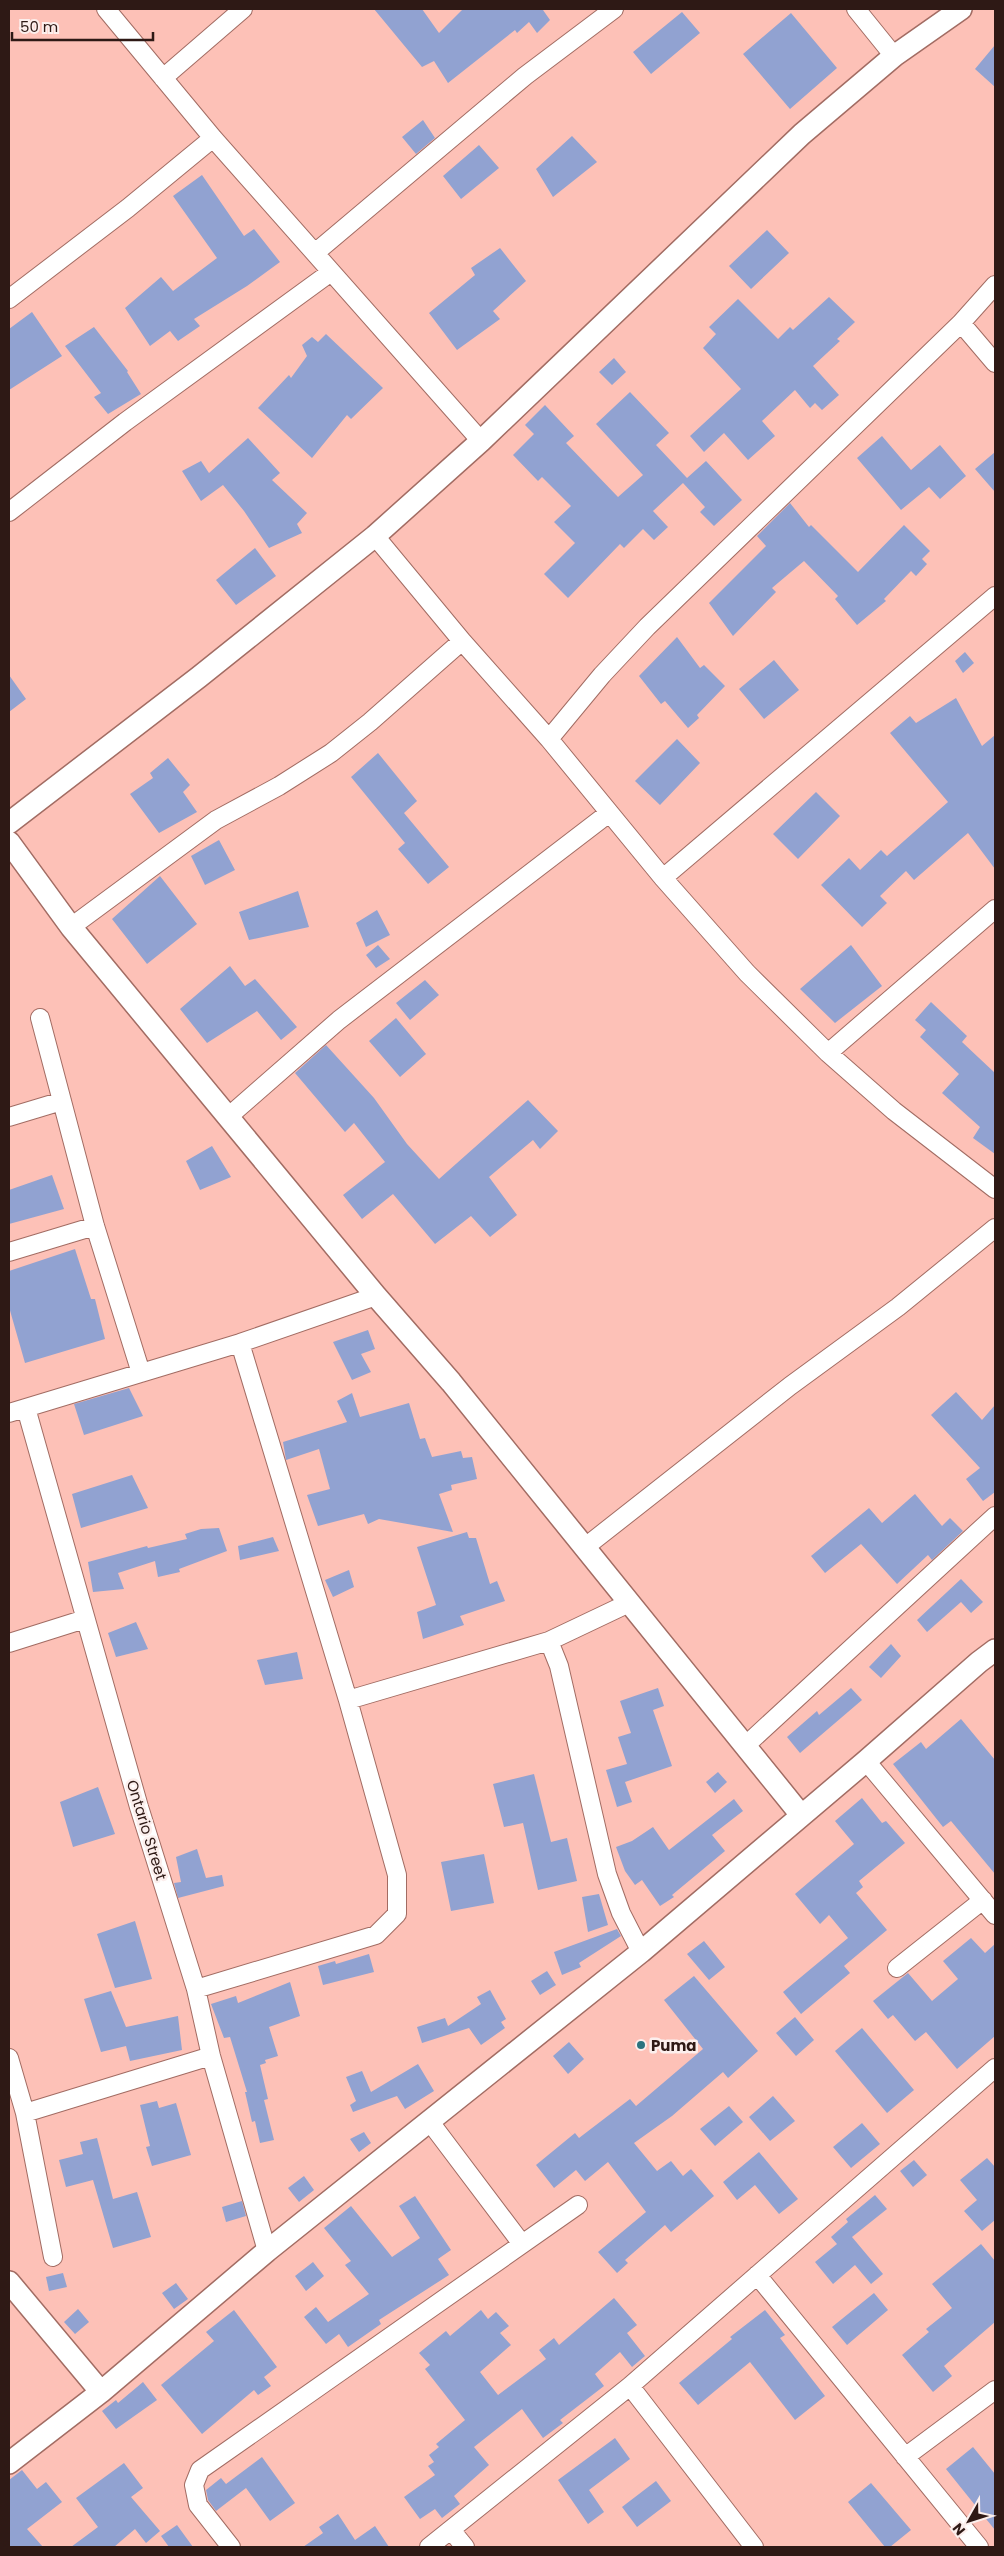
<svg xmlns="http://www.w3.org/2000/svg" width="1004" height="2556" viewBox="0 0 1004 2556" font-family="Poppins,sans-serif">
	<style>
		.building { fill: #91a2d1 }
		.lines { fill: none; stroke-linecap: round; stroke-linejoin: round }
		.minor-casing { stroke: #a26c63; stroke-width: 20 }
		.tertiary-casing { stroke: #a26c63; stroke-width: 24 }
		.minor { stroke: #fff; stroke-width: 18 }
		.tertiary { stroke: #fff; stroke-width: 21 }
		.poi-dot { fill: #2c737f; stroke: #fcefed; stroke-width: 2 }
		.labels { text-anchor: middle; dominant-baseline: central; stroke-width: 5; stroke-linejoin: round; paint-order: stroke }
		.street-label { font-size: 15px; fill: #2e1915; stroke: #fcefed }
		.poi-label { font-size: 15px; font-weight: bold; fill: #2e1915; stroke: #fcefed; text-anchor: start }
	</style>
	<rect width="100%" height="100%" fill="#fdc1b7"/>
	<!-- building -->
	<path class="building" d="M374,9H422L439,33L463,9H545L543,10L550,20L537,33L529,22L517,33L515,30L448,83L434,61L422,67Z
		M682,12L700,33L651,74L633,52Z
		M791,13L837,68L790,109L743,54Z
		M995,45V87L975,69Z
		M423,120L435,138L416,154L402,137Z
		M572,136L597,162L553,197L536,169Z
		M479,145L499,168L461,199L443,176Z
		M202,175L244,236L254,229L280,262L247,286L194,319L200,326L178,341L170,331L150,346L125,308L161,277L173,291L217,258L173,196Z
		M767,230L789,253L751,289L729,266Z
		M500,248L526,281L493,311L500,319L457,350L429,313L475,275L471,268Z
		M829,297L855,322L837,339L840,341L813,366L839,395L822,410L815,403L810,408L795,390L762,421L775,436L748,460L724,433L704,452L690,436L741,389L703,348L716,334L709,327L738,299L778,339L790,327L793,330Z
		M32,312L62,356L9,390V329Z
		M94,327L128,371L127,372L141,394L108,414L94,397L101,393L65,346Z
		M326,334L383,388L351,419L347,415L312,458L258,408L289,375L291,378L307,356L302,345L312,337L318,342Z
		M614,358L626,372L612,385L599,372Z
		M630,392L669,433L656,445L687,478L706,461L742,500L714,526L700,512L705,507L683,483L653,511L668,527L654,540L643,529L624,548L620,544L568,598L544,574L575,543L554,522L571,506L542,477L538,481L513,455L534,434L525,425L545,405L574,436L566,443L618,497L643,475L596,424Z
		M882,436L911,470L940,445L966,476L940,499L929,487L901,510L857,458Z
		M248,438L280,473L272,480L307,513L297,524L302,533L269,548L244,511L223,485L201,501L182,471L201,461L209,473Z
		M995,452V492L975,469Z
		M790,503L809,527L811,525L858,572L904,525L930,551L922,559L927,564L916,576L911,571L884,599L886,601L857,625L835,599L838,596L804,561L772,588L776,592L733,636L709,603L766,546L757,536Z
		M255,548L276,576L236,605L216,580Z
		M677,637L700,668L704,665L725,686L697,715L699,718L688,728L665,701L661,704L639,676Z
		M965,652L974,663L963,673L955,661Z
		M774,660L799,690L764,719L739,689Z
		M9,675L26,699L9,712Z
		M956,698L982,746L995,735V869L968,833L914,880L906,871L880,896L887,903L862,927L821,885L849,858L860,870L881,850L887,856L948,802L890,733L910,716L916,723Z
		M677,739L700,763L660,805L635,781Z
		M378,753L417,801L404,813L449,867L428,884L398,849L405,843L351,777Z
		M168,758L190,785L183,792L197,812L159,833L130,794L153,778L150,773Z
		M816,792L840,816L798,859L773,834Z
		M219,840L235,870L205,885L191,856Z
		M160,876L197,924L147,964L112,919Z
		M298,891L309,927L249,940L239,912Z
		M377,910L390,935L366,947L356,923Z
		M378,945L390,959L376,968L366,955Z
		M851,945L882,986L835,1023L800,989Z
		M230,966L245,986L255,979L297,1027L281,1040L257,1011L207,1043L180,1009Z
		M425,980L439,995L410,1020L396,1003Z
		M931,1002L967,1036L962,1042L995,1073V1154L973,1138L980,1127L942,1093L959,1074L920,1037L926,1030L915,1020Z
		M396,1018L426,1054L400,1077L369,1041Z
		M326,1045L374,1098L407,1144L439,1179L528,1100L558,1131L540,1149L533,1140L489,1177L517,1215L490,1237L471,1216L435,1244L393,1194L362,1219L343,1195L385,1162L354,1123L345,1132L295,1073Z
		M212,1146L231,1177L200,1190L186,1161Z
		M52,1175L64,1209L9,1224V1190Z
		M75,1249L91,1299H95L105,1339L25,1363L9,1307V1271Z
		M368,1330L375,1349L361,1354L371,1372L352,1380L333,1342Z
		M129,1388L143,1416L84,1435L74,1404Z
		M956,1392L982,1420L995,1405V1492L983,1501L966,1479L980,1468L931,1415Z
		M352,1393L360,1417L409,1403L420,1439L425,1438L432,1457L461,1451L463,1458L472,1457L477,1479L451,1485L452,1490L439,1494L453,1532L379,1519L368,1524L364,1514L318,1526L307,1495L330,1489L319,1449L286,1460L283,1442L347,1422L337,1401Z
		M132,1475L148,1508L81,1528L72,1494Z
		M915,1494L942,1526L950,1518L963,1531L932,1560L928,1555L897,1584L861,1544L825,1573L811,1556L869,1508L882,1523Z
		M219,1528L227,1551L179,1569L180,1572L158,1577L155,1561L118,1573L124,1589L93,1592L88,1562L147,1546L148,1548L187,1539L185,1534L201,1529Z
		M467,1532L469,1538H476L490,1584L497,1581L505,1601L460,1616L464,1625L423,1639L417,1612L436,1605L417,1547Z
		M273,1537L279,1551L240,1560L238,1546Z
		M349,1570L354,1587L333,1597L325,1580Z
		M961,1579L983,1602L971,1613L961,1602L927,1632L917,1620Z
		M136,1622L148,1649L116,1657L108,1633Z
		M891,1644L901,1656L881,1678L869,1667Z
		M297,1652L303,1679L265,1685L257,1660Z
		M658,1688L664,1706L653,1710L672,1766L625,1782L632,1802L617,1807L606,1770L627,1764L618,1737L631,1733L620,1701Z
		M851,1688L862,1700L800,1753L787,1737L817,1711L819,1715Z
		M961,1719L995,1760V1874L951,1821L943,1827L893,1764L921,1742L926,1749Z
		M718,1772L727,1782L715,1793L706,1782Z
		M534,1774L551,1842L567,1838L577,1881L538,1890L523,1823L504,1827L493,1784Z
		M98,1787L115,1834L73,1847L60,1802Z
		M862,1798L882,1823L886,1821L905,1843L859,1881L863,1887L856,1893L887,1930L844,1966L850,1973L801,2014L783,1992L848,1938L829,1915L820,1924L795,1894L854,1844L835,1821Z
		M734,1799L743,1811L712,1835L725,1851L672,1895L674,1897L660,1906L642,1880L635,1885L625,1871L616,1847L632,1841L653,1827L669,1850Z
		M197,1849L206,1878L222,1875L224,1886L178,1898L174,1883L181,1882L176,1857Z
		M484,1854L494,1903L451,1911L441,1862Z
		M599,1894L608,1925L588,1932L582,1897Z
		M135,1921L152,1979L115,1988L97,1934Z
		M617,1929L621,1936L579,1963L581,1967L562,1975L554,1952Z
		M971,1938L985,1953L995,1944V2036L957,2069L926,2032L915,2041L893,2015L888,2019L873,2001L908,1973L932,2001L958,1979L943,1961Z
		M704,1941L725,1967L709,1980L687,1954Z
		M369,1954L374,1972L323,1985L318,1966L335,1961L336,1964Z
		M547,1971L556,1985L540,1995L531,1981Z
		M694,1976L758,2051L728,2078L723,2072L672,2116L634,2143L657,2171L671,2161L683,2176L691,2169L714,2196L671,2232L665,2225L625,2260L628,2263L617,2273L598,2252L646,2212L608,2162L585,2181L576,2170L554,2188L536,2165L575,2133L579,2138L630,2099L636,2106L703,2049L664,2000Z
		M290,1982L300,2016L269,2027L278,2056L265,2060L266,2063L260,2065L268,2099L264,2100L274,2140L260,2143L255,2121L252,2122L245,2092H247L230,2037L224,2038L211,2004L236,1996L238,2003Z
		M490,1990L506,2019L501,2022L505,2028L481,2045L469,2028L422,2043L417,2027L445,2018L448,2026L481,2004L477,1997Z
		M111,1991L126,2027L178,2016L182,2050L130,2061L126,2046L101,2052L84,1999Z
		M795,2017L814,2040L796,2056L776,2033Z
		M862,2028L914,2090L887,2113L835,2051Z
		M569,2042L584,2059L568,2074L553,2056Z
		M418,2064L434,2091L405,2109L397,2096L353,2112L350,2105L356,2101L346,2077L362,2071L371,2092Z
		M773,2096L795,2121L770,2141L749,2117Z
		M157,2101L159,2108L176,2103L191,2155L152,2166L146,2147L150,2146L140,2105Z
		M729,2106L743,2122L715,2146L700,2129Z
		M862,2123L880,2144L851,2168L833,2147Z
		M364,2132L371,2143L359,2152L350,2139Z
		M97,2138L113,2199L137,2192L151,2237L113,2248L93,2180L66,2187L59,2160L83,2154L80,2142Z
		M759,2152L798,2199L779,2214L755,2185L737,2200L723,2182Z
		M987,2158L995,2167V2220L982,2231L964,2211L977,2200L960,2180Z
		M914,2160L927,2175L913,2187L900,2171Z
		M304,2176L314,2190L299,2202L288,2188Z
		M875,2195L887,2209L852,2237L883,2274L871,2284L855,2265L833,2284L815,2262L837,2244L831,2237L848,2222L846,2219Z
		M415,2196L451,2250L438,2259L449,2275L379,2320L381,2324L348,2347L339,2334L326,2344L304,2317L316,2307L328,2322L369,2294L345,2265L351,2261L324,2228L351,2206L392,2257L420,2238L399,2206Z
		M242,2201L246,2216L226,2222L222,2207Z
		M981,2244L995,2261V2322L944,2366L952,2376L933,2392L902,2355L929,2332L926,2329L952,2308L932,2284Z
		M313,2262L324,2276L306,2291L295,2276Z
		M63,2273L67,2287L49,2291L46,2277Z
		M176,2283L188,2299L174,2309L162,2293Z
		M874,2293L888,2310L847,2345L832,2327Z
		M614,2298L637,2325L627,2333L645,2356L632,2367L620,2352L595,2374L604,2386L560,2420L563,2423L543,2438L522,2409L474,2447L489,2465L454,2496L460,2504L442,2518L435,2509L420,2519L404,2497L435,2475L428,2466L434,2462L429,2455L439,2447L436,2444L465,2420L425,2369L430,2365L419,2353L446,2331L450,2336L481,2310L488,2319L496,2312L509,2326L500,2333L511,2345L480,2372L498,2395L546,2359L539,2350L554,2338L559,2345Z
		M78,2309L89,2322L75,2334L64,2322Z
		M234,2310L277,2367L264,2377L271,2386L258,2395L254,2390L202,2434L161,2385L214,2341L206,2332Z
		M765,2310L785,2335L780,2338L825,2396L795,2420L750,2362L698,2405L679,2383L732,2339L730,2337Z
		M143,2382L157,2400L116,2429L102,2411L116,2400L118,2403Z
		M615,2438L630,2459L589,2490L604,2512L588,2524L558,2480Z
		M973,2447L995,2474V2530L946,2469Z
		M262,2457L295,2503L270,2521L246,2488L216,2511L208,2500L206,2490L221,2478L226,2484Z
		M124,2463L143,2488L131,2497L160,2531L146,2543L135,2529L114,2547H71L98,2527L76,2498Z
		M22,2470L37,2489L46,2482L62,2502L27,2529L43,2547H9V2480Z
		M656,2481L671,2501L637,2527L622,2507Z
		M871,2483L911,2530L890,2547H885L848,2502Z
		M338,2514L355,2540L375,2526L389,2547H303L323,2533L319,2527Z
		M177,2525L193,2547H169L161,2536Z"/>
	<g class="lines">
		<defs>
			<path id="minor" d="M106,9L213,138L481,441
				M856,9L894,56
				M163,78L243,9
				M315,253L525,76L614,9
				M9,299L128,208L213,138
				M961,323L995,363
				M9,512L125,422L331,272
				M375,536L462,641L549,739L663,878L747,973L828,1053L894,1111L995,1189
				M549,739L602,675L647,627L961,323L995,285
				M663,878L995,596
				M71,927L216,820L279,786L331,753L370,722L462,641
				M40,1018L95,1226L141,1373
				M828,1053L995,909
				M9,1117L62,1101
				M228,1117L339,1020L609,813
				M9,1252L95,1226
				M26,1408L139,1807L196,1989L211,2056L267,2251
				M9,1413L240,1343L376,1296
				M584,1548L790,1386L898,1307L995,1228
				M549,1641L629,1603
				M9,1643L85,1619
				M348,1700L549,1641L559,1666L607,1874L621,1913L641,1952
				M745,1746L995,1516
				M866,1761L995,1915
				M897,1968L983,1900
				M196,1989L376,1935L397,1914V1875L348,1700L240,1343
				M9,2058L25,2113L53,2257
				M25,2113L211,2056
				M430,2122L522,2244
				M757,2275L979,2547
				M630,2386L754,2547
				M905,2457L995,2390
				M451,2530L465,2547
				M231,2547L198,2505L194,2485L200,2470L578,2205
				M429,2547L630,2386L995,2068"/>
			<path id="tertiary" d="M9,823L199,677L375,536L481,441L802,134L894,56L961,9
				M9,842L71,927L376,1296L451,1382L801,1815
				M9,2282L101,2392
				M9,2463L101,2392L267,2251L641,1952L866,1761L979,1662L995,1650"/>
		</defs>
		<!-- minor casing -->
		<use href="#minor" class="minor-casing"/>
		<!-- tertiary casing -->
		<use href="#tertiary" class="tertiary-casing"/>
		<!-- minor -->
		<use href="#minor" class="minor"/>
		<!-- tertiary -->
		<use href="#tertiary" class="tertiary"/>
	</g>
	<!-- markers -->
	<circle class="poi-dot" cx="641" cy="2045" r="5"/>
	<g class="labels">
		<!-- street labels -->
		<g class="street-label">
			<text transform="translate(147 1830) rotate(73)">Ontario Street</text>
		</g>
		<!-- poi labels -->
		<g class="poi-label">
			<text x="651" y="2045">Puma</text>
		</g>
	</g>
	<!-- border -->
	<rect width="1004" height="2556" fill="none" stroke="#2e1915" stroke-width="20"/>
	<!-- north arrow -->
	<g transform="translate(969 2521) rotate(231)" stroke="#fcefed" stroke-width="4" paint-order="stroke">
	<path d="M0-4L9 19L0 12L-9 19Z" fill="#2e1915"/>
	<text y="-8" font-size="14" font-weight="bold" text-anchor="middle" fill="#2e1915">N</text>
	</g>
	<!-- scale -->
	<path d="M12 32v8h141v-8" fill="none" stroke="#2e1915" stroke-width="2.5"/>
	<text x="20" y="32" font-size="15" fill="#2e1915" stroke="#fcefed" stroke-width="4" paint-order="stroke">50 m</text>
</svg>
